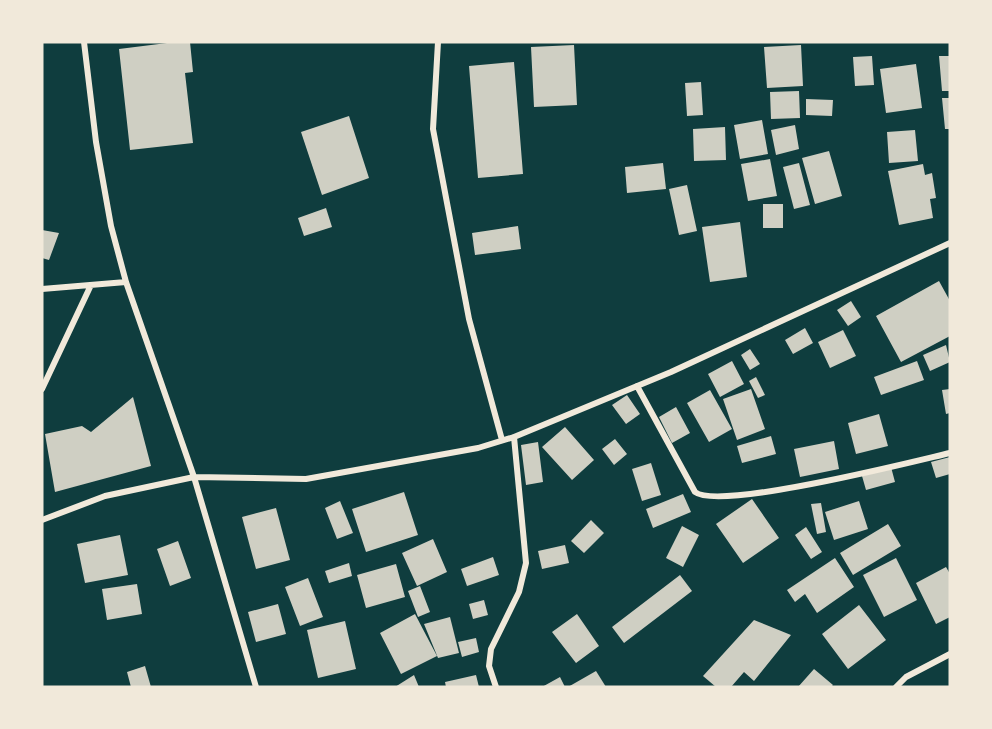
<svg xmlns="http://www.w3.org/2000/svg" width="992" height="729" viewBox="0 0 992 729" font-family="'Titillium Web',sans-serif">
	<style>
		.building { fill: #cfcfc3 }
		.lines { fill: none; stroke-linecap: round; stroke-linejoin: round }
		.minor { stroke: #f1e9da; stroke-width: 6 }
	</style>
	<rect width="100%" height="100%" fill="#0f3d3e"/>
	<!-- building -->
	<path class="building" d="M175,42H190L193,72L185,73L193,143L130,150L119,49Z
		M574,45L577,105L534,107L531,47Z
		M801,45L803,86L767,88L764,47Z
		M872,56L874,85L855,86L853,57Z
		M939,56H950V91H942Z
		M514,62L523,174L478,178L469,66Z
		M916,64L922,108L886,113L880,69Z
		M701,82L703,115L687,116L685,83Z
		M799,91L800,118L771,119L770,92Z
		M942,98H950V129H945Z
		M806,99L833,100L832,116L806,115Z
		M349,116L369,178L322,195L301,132Z
		M762,120L768,154L740,159L734,125Z
		M795,125L799,149L776,155L771,130Z
		M725,127L726,160L694,161L693,129Z
		M915,130L918,161L889,163L887,132Z
		M829,151L842,196L815,204L802,158Z
		M770,159L777,196L748,201L741,164Z
		M663,163L666,189L627,193L625,167Z
		M799,163L810,205L794,209L783,167Z
		M923,164L925,175L932,173L936,198L930,199L933,218L899,225L888,171Z
		M687,185L697,231L679,235L669,189Z
		M763,204H783V228H763Z
		M326,208L332,227L304,236L298,218Z
		M740,222L747,277L710,282L702,227Z
		M518,226L521,249L475,255L472,233Z
		M42,230L59,233L49,260L42,258Z
		M939,281L950,301V336L901,362L876,316Z
		M851,301L861,317L848,326L837,310Z
		M805,328L813,343L793,354L785,340Z
		M843,330L856,356L830,368L818,342Z
		M946,345L950,362L930,371L923,355Z
		M750,349L760,364L750,370L741,355Z
		M732,361L744,384L720,397L708,374Z
		M917,361L924,380L881,395L874,377Z
		M756,377L765,395L758,398L749,381Z
		M751,389L765,429L737,440L723,399Z
		M950,389V413L946,414L942,390Z
		M710,390L732,429L709,442L687,403Z
		M627,395L640,414L626,424L612,405Z
		M133,397L151,466L55,492L45,434L82,426L91,432Z
		M676,407L690,433L672,443L659,417Z
		M879,414L888,446L856,454L848,423Z
		M565,427L594,460L572,480L542,447Z
		M771,436L776,454L742,463L737,446Z
		M615,439L627,454L614,465L602,449Z
		M834,441L839,469L800,477L794,449Z
		M538,442L543,482L526,485L521,445Z
		M950,457V474L936,478L931,462Z
		M651,463L661,495L642,501L632,469Z
		M891,467L895,482L866,490L862,476Z
		M404,492L418,535L366,552L352,509Z
		M683,494L691,512L653,528L646,509Z
		M752,499L779,538L743,563L716,524Z
		M340,501L353,533L337,539L325,508Z
		M859,501L868,529L834,540L825,512Z
		M821,503L826,532L817,534L811,504Z
		M276,508L290,560L256,569L242,517Z
		M591,520L604,533L584,553L571,541Z
		M888,524L901,546L853,575L840,553Z
		M682,526L699,535L683,567L666,558Z
		M806,527L822,552L811,559L795,535Z
		M120,535L128,575L85,583L77,544Z
		M433,539L447,572L417,586L402,553Z
		M178,541L191,578L170,586L157,549Z
		M565,545L569,563L542,569L538,551Z
		M493,557L499,575L467,586L461,569Z
		M835,558L854,587L817,613L805,594L795,602L787,590Z
		M896,558L917,600L884,617L863,575Z
		M349,563L352,576L329,583L325,571Z
		M396,564L405,597L366,608L357,575Z
		M946,567L950,574V617L936,624L916,583Z
		M680,575L692,591L624,643L612,627Z
		M308,578L323,617L300,626L285,587Z
		M137,584L142,614L107,620L102,589Z
		M420,586L430,612L418,617L408,591Z
		M484,600L488,615L473,619L469,604Z
		M278,604L286,634L256,642L248,612Z
		M859,605L886,640L848,669L822,634Z
		M415,614L437,656L401,674L380,633Z
		M577,614L599,646L576,663L552,632Z
		M450,617L459,653L438,658L424,624Z
		M754,620L791,635L754,681L744,672L731,687H716L703,676Z
		M345,621L356,669L318,678L307,630Z
		M476,638L479,652L462,657L458,642Z
		M145,666L151,687H131L127,672Z
		M814,669L833,685L831,687H798Z
		M596,671L606,687H568Z
		M414,675L419,687H395Z
		M476,675L479,687H446L445,682Z
		M560,677L565,687H542Z"/>
	<g class="lines">
		<!-- minor -->
		<path class="minor" d="M84,42L96,142L111,226L126,282L194,477L256,687
			M438,42L433,129L469,319L502,440
			M42,289L126,282
			M637,386L695,492C719,511 911,462 950,453
			M42,389L91,285
			M42,520L105,496L194,477L306,479L478,448L514,437L671,372L950,243
			M496,687L489,666L491,649L519,592L526,563L514,437
			M896,687L906,677L950,654"/>
	</g>
	<!-- border -->
	<rect width="992" height="729" fill="none" stroke="#f1e9da" stroke-width="87"/>
</svg>
